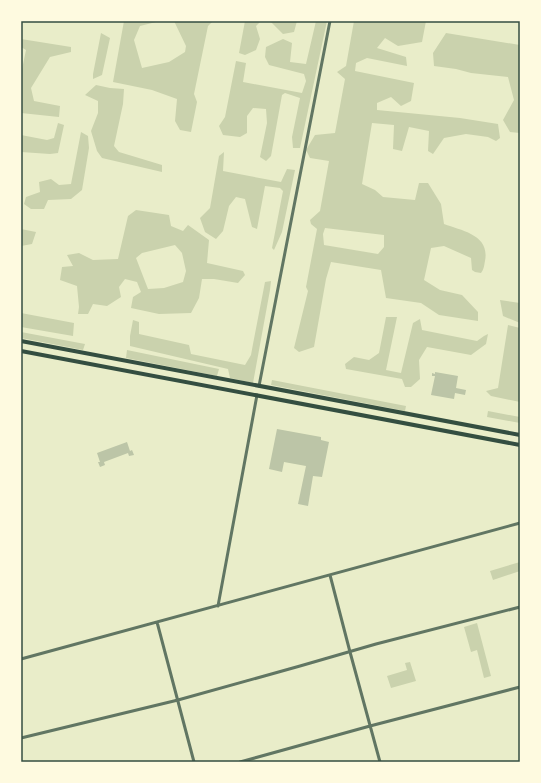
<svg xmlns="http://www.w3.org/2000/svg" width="541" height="783" viewBox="0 0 541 783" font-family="'DM Sans',sans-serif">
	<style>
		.green { fill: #cad2ad; fill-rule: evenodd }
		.building { fill: #bcc5a7 }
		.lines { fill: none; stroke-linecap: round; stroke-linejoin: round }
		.minor { stroke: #617663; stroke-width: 3 }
		.secondary { stroke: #344e41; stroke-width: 4 }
		.neatline { fill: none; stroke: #344e41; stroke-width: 1.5 }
	</style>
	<rect width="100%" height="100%" fill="#e9edc9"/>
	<!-- green -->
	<path class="green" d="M124,21H160L140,26L134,40L142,68L169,62L185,52L186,46L174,21H213L208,26L194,94L197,102L191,132L180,130L175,121L177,99L152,90L113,82Z
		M245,21H261L256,26L260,39L256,50L245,55L239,53Z
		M270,21H297L294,32L283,34Z
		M316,21H327L300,148H293L292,137L300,98L285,93L282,95L271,156L266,161L260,157L267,123L266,109L253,108L247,116V133L240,137L223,135L219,126L225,117L236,61L246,63L243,82L302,93L306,81L304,74L269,65L265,57L266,47L283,39L292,43L290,62L306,64Z
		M354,21H426L422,42L398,46L385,38L377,48L406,57L407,66L367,58L356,63L355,71L414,83L411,101L401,106L391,97L377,103V110L460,118L498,124L500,138L496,141L488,137L466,134L444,138L433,154L428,151L429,131L409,127L402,151L393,149L394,125L372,123L362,184L375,190L383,197L415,200L419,183H428L441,204L444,224C463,231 490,235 485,261C484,266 484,269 481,273L475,272L472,270L471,258L444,246L431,248L424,280L440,290L462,295L478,312V321L439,315L421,303L386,298L381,270L331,262L326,279L314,347L299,352L294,348L308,291L306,287L317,229L311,224L310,220L320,211L329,161L310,158L306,150L315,135L335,133L345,79L337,72L346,66ZM325,228L384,235V247L378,254L324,245L323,234Z
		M101,33L110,38L102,75L93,79V74Z
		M446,33L520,45V133L510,132L503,120L514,100L508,77L471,73L456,69L434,66L433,53Z
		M21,39L71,47V52L50,57L31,88L34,101L60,106L59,117L21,113V74L26,50L21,47Z
		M96,85L110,88L124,89L123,104L114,146L119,152L162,165V172L102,158L97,151L91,131L98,113V101L85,95Z
		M58,123L64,125L58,153L50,154L21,152V135L47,140L54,138Z
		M81,132L88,136L89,148L82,190L71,199L48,200L44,209H31L24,204L26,197L40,192L39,182L51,179L59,185L71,184Z
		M224,152L223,171L281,182L287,169L295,170L282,232L274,250L272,248L283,191L280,188L265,186L257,229L252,227L245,199L236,197L229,206L223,231L216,239L205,232L200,218L210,208L219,156Z
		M136,210L169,215L171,226L183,231L188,225L209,240L207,263L243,271L245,275L238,283L214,279H202L199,298L191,313L159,314L131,308L133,297L141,292L137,282L125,279L119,287L121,297L107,306L93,304L88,314H78L79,307L77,286L60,280L62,267L73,266L67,255L79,253L93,260L118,259L128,216ZM175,245L182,253L186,271L183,282L164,288L148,289L136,258L142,253Z
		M21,229L36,232L32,244L21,246Z
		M271,281L270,290L253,383L230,378L228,369L130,346V336L133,320L139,322V334L189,345L191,354L245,365L251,355L253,344L265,282Z
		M500,300L520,303V323L503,316Z
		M21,313L74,323L73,336L21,327Z
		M386,317H397L386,370L401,373L413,323L420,319L422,330L477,341L484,336L488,334L486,344L471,355L427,347L419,360L420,379L411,387H405L402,379L346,369L345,364L354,357L369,360L379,353Z
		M508,325L520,328V402L491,396L486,391L498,388Z
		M21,332L85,344L83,350L21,338Z
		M127,350L219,369L217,376L126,358Z
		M272,380L406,406L405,411L271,385Z
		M488,411L520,417V423L487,417Z
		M520,562V571L493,580L490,571Z
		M477,623L491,676L484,678L477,650L471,652L464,627Z
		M410,662L416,681L391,688L387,676L407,670L405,663Z"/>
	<!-- building -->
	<path class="building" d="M435,372L458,376L456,388L466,390L465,395L455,393L454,399L431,395L435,376H432V373L435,374Z
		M277,429L321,437V440L329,442L322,477L313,476L308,506L298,504L306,466L284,462L282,472L269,469Z
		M127,442L130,451L132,450L134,455L129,456L128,453L104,462L105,465L100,467L98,462H100L97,453Z"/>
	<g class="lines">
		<!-- minor -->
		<path class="minor" d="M259,386L330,21
			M330,575L350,652L380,762
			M218,606L257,395
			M157,622L194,762
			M21,659L520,523
			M21,738L178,700L300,666L376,644L520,607
			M240,762L370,726L520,687"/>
		<!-- secondary -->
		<path class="secondary" d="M21,341L520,435
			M21,351L520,445"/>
	</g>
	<!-- border -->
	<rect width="541" height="783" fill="none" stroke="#fefae0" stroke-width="44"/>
	<rect x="22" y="22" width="497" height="739" class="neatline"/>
</svg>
